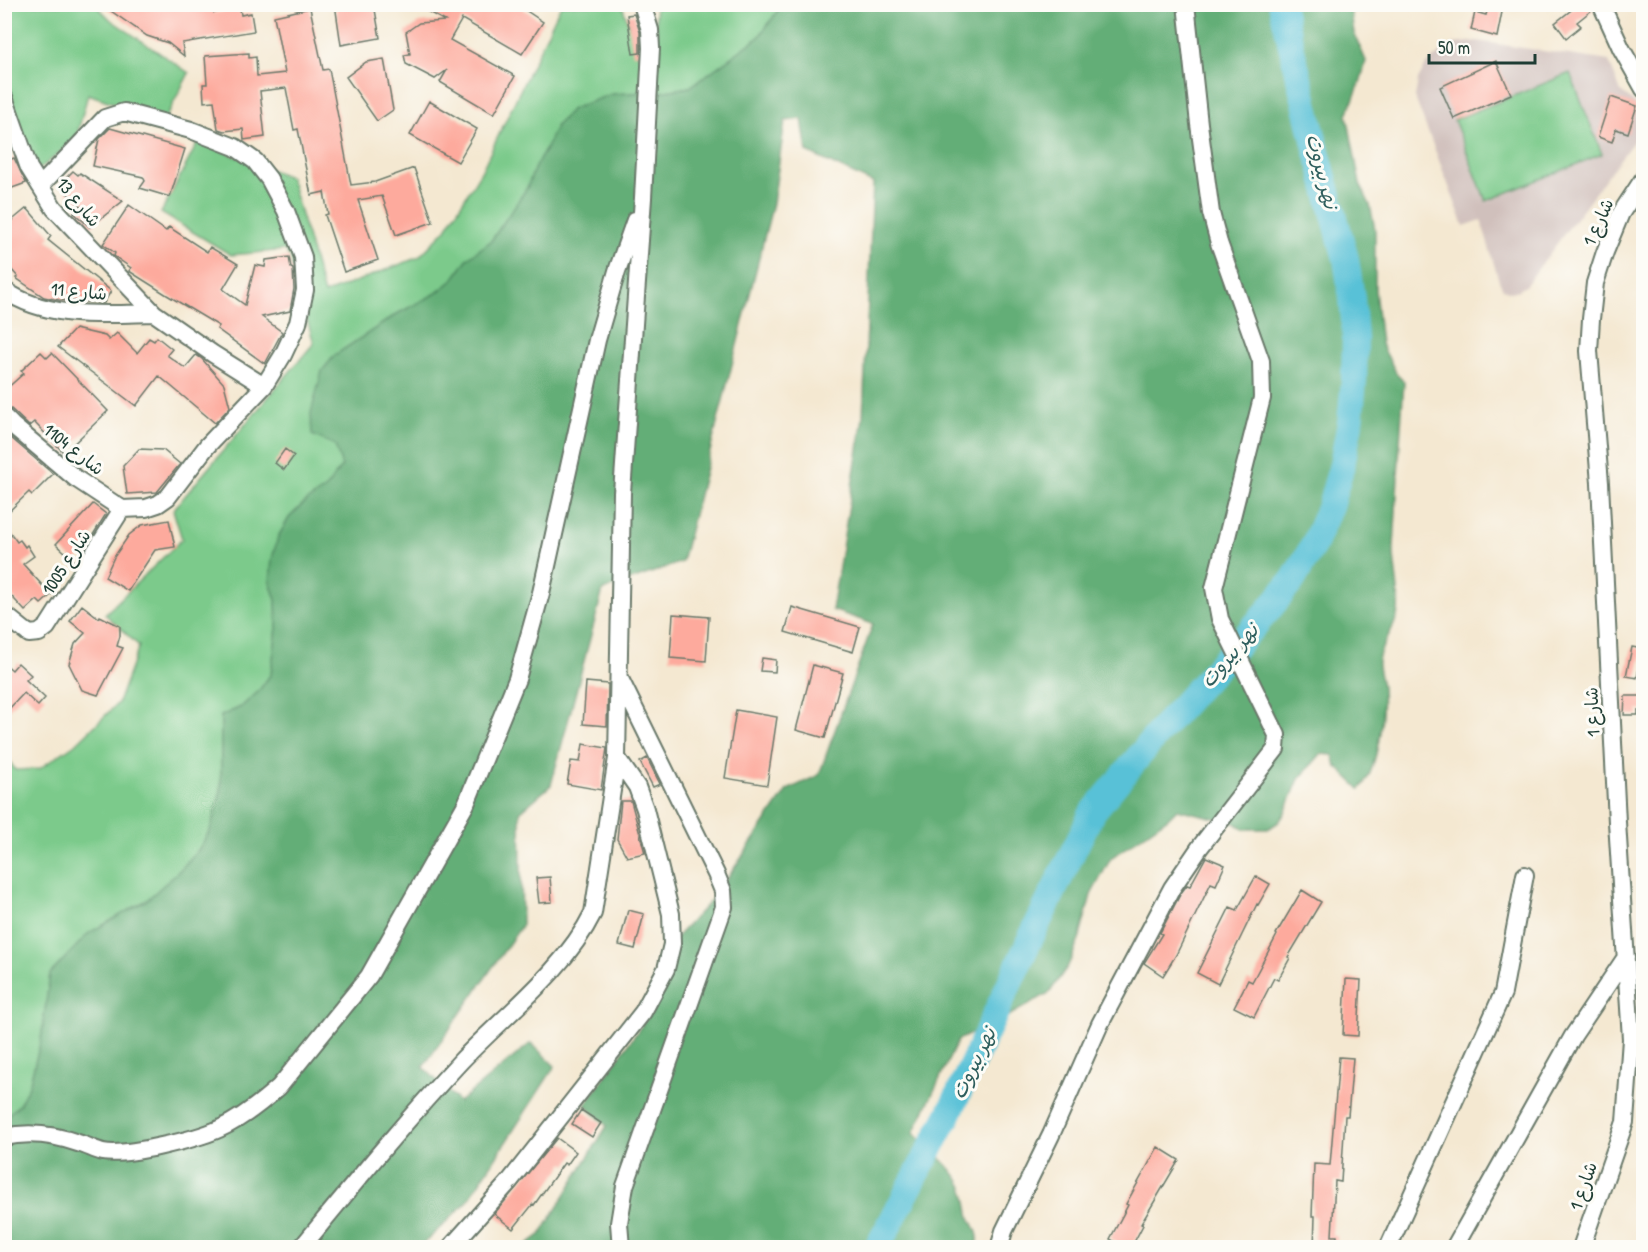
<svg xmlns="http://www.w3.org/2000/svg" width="1648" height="1252" viewBox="0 0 1648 1252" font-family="'Patrick Hand','Playpen Sans Arabic',sans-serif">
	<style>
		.industrial { fill: #d0c0bc }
		.green { fill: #7bca8b; stroke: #4d8460; stroke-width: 1.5 }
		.forest { fill: #64ae77; stroke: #427656; stroke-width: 1.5 }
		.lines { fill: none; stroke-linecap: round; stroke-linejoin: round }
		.river { stroke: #59c1d7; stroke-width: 26 }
		.building { fill: #fdaa9d }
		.minor-casing { stroke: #6a796b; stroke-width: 20 }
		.minor { stroke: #fff; stroke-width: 16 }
		.labels { text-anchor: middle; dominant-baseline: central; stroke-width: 6; stroke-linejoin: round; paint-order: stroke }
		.street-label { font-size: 18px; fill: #1f3d34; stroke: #fdfcf7 }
		.water-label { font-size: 20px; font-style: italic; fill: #2e5e5d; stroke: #fdfcf7 }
	</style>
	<rect width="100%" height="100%" fill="#fdfcf7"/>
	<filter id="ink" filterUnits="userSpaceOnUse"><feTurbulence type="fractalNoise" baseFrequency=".0167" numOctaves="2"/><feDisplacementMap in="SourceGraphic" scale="12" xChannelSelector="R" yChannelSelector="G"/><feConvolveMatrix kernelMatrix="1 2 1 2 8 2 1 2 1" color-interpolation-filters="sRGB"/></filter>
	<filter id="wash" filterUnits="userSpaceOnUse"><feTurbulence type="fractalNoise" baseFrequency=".008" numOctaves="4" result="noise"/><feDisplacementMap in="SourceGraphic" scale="24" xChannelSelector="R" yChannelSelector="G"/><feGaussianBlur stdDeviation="1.35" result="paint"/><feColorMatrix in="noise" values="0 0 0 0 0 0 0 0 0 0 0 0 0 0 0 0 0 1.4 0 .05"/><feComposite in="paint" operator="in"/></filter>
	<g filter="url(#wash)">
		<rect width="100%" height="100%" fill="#f4e8d1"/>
		<!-- industrial -->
		<path class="industrial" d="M1477,41L1609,61L1621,92L1637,105L1638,135L1526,285L1519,290L1511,292L1503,289L1499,281L1481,220L1464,226L1415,98L1418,80L1426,65L1441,52L1453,44Z"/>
		<!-- green -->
		<path class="green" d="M5,5H96L111,20L189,73L164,121L88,94L76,139L36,172L5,132Z
			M561,5H622L644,71L659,66L655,5H782L759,37L690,87L666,91L612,94L593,101L546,149L535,167L527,188L491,241L468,258L453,280L435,294L397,314L335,355L322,371L335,445L342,466L325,489L304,503L289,518L278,537L270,582L276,600L277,628L271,674L258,692L241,707L221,716V791L210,831L199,849L180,870L147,900L89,933L50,974L41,1040L29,1086L19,1105L5,1118L4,752L15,770L39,769L78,742L118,703L139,646L105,614L182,539L173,510L314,343L286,250L231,255L161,213L198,142L290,177L324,294L419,257L446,229L481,172Z
			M1570,73L1602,154L1486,201L1454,120Z"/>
		<!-- forest -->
		<path class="forest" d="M782,5H1350L1354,33L1366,61L1360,83L1347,115L1360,184L1370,205L1375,229V290L1381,344L1397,374L1404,382C1400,437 1397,492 1394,547C1393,568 1401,589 1398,611C1396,630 1380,643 1378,661C1377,670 1382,680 1382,689C1384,715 1378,771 1360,789L1336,766L1333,755L1321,754L1299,779L1285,813L1279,822L1268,829H1245L1235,823L1177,809L1168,818L1111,858L1091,895L1079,940L1073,954L1068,966L1049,993L1010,1015L958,1040L914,1133C929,1148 951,1165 962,1185C967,1194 967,1206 970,1217C974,1228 981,1234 977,1247H523L541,1234L607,1126L585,1105L657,1004L667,947L716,895L787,790L819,775L873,624L832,610L863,418L873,183L807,152L802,119L785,121L773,203L682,562L603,590L551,785L520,812L522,925L423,1067L459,1102L531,1043L555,1066L467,1202L420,1247H5L4,1118L19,1105L29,1086L41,1040L50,974L89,933L147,900L180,870L199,849L210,831L221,791V716L241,707L258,692L271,674L277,628L276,600L270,582L272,559L278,537L289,518L304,503L325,489L342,466L335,445L312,435L311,413L322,371L335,355L397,314L435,294L453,280L468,258L491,241L527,188L535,167L546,149L556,126L572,109L612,94L666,91L690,87L759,37Z"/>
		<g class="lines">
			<!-- river -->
			<path class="river" d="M877,1248L948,1116L1031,937L1092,813L1164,726L1267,612L1293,580L1314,544L1330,506L1342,465L1350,423L1354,380L1355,338L1352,298L1346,259L1316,148L1281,4"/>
		</g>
		<g id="blocks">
			<!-- building -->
			<path class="building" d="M101,4H183L184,7L213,4L214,13L240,9L241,15L251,13L254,31L182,43L184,56L168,43L147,36Z
				M335,4H374L380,38L341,45Z
				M414,4H516L543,22L522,54L462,19L450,40L515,76L494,114L440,82L447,70L435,79L406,64L404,55L410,54L406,32L419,23L445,21Z
				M1579,4H1591L1592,10L1577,22L1581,26L1566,38L1555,23Z
				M310,8L323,70L329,69L351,185L375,182L414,168L433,222L396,235L382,196L358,200L378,260L344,272L325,215L328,214L324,192L311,195L298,129L294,130L286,88L260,91L265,137L244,140L243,129L224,131L218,129L214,101L204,102L203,84H207L205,56L249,53V58L256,57L257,76L285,73L274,16Z
				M1488,8L1502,12L1497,37L1471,30L1475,12L1486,15Z
				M634,14L640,32V53L633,54L627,15Z
				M384,59L393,110L377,121L346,77L366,62Z
				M1496,61L1511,94L1454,119L1440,87Z
				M1611,97L1637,106L1628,133L1616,129L1612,142L1598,137Z
				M429,101L477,129L458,162L410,135Z
				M110,128L185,149L170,197L140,188L145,181L143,177L93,166L99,139Z
				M14,158L26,183L4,191V162Z
				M73,171L78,175L80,173L123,201L90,227L74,213L81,206L66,192L72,185L65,179Z
				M129,205L166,231L169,227L207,252L210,247L238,264L223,289L245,305L255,265L265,267L266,260L289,257L291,268L293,269L294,289L290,311L262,317L282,332L265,364L217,329L219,326L167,295L129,271L131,268L114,256L115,253L103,244Z
				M27,208L51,236L48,240L111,291L104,303L59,300L44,297L16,278L18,277L4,261V227Z
				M75,329L105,336L109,340L117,333L137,353L149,338L154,341L157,337L172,349L167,355L185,368L196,355L202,359L224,384L230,407L215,423L159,376L136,406L58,347Z
				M41,352L47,358L52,353L108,411L64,453L34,422L29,426L11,409L4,407V391L24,373L21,371Z
				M4,432L53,474L32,495L29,492L4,516V477L10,471L4,465Z
				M139,449L163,450L180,464L157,492L127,494L123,466Z
				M285,449L294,456L284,470L275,463Z
				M93,504L106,514L76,562L56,544Z
				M169,520L175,547L155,550L128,591L105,577L114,557L129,535L142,525Z
				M4,524L17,542L20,540L25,547L27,545L34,556L23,564L51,595L41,604L37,600L25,611L4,588Z
				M82,605L99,618L100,616L120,626V636L117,646L123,648L98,695L82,690L69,664L75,644L85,633L70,621Z
				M792,607L860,627L853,652L785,632Z
				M673,614L709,617L706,661L670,658Z
				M1632,647L1643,649L1637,678L1626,676Z
				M762,658L776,660L775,672L760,671Z
				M4,663L12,670L18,663L31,675L26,680L45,698L38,706L24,693L4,714Z
				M813,665L843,673L825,738L796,730Z
				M586,682L608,684L607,726L583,724Z
				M1625,696H1644V711L1638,710V715H1624Z
				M736,710L777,717L767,785L725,778Z
				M583,744L607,748L601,790L567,784L571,761L580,762Z
				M647,758L660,784L653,787L640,762Z
				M621,801H631L645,853L627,857L617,839Z
				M1206,857L1225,865L1216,885L1211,883L1176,955L1163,976L1144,963L1162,934L1160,933L1181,893L1187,885L1190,886Z
				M1256,876L1270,884L1258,905L1257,904L1218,984L1197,973L1230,907L1237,910Z
				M550,877L552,902L539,903L536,878Z
				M1302,890L1321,902L1288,957L1290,958L1278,980L1274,978L1254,1017L1234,1007L1248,980L1252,982L1277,935L1276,934Z
				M628,910L644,914L635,949L619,945Z
				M1346,979L1361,980L1358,1036L1343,1035Z
				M1339,1057L1353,1058L1348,1116H1345L1341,1182L1335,1181L1332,1236H1337V1248H1314L1315,1216H1312L1314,1164L1330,1165Z
				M581,1110L601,1123L592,1137L572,1124Z
				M557,1138L576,1152L567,1165L564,1163L534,1205L533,1204L513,1229L494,1214Z
				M1158,1147L1179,1160L1141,1224L1143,1225L1131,1248H1125L1110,1239L1128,1205L1126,1204Z"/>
		</g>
	</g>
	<g filter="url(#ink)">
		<use href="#blocks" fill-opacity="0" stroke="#6a796b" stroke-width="1.5"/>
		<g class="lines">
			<defs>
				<path id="minor" d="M1601,4L1621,48L1644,89
					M4,97L29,168L54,208L154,313L213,354L264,386
					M40,186L105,118L124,112L191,130L235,147L255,161L269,179L286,211L303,257L305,290L298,323L283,355L264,386L207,446L168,497L158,504L146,508L122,509
					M4,290C47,320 105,314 154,313
					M4,417L12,425L75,478L122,509
					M4,614L29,634L39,633L47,627L122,509
					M621,681L716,874L723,891L724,907L625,1186L619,1223L621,1248
					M4,1137C31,1131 56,1135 81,1144C88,1146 95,1150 103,1152C125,1157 197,1139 219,1129C241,1119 261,1103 279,1087L369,976L466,804L517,679L541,593L597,340L617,271L635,220
					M301,1248C353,1185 405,1121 461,1061C505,1015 565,970 593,913L617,758L622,493L643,198L651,48L650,30L642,4
					M450,1248L509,1182L643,1012L666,969L672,944L671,914L645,809L637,787L617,758
					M999,1248L1004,1231L1051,1135L1100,1024L1172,888L1200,847L1276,749L1277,735L1220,619L1214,588L1262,398L1261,361L1219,243L1211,213L1199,124L1186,4
					M1388,1248L1503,993L1525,875
					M1454,1248L1573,1036L1626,957
					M1581,1248L1625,1122L1631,1039L1617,822L1600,483L1589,351L1591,319L1595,283L1605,252L1621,213L1644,178"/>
			</defs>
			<!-- minor casing -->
			<use href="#minor" class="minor-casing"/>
			<!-- minor -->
			<use href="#minor" class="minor"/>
		</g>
	</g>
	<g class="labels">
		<!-- street labels -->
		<g class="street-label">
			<text transform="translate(79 202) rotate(50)">شارع 13</text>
			<text transform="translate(1598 222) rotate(-66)">شارع 1</text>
			<text transform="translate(79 291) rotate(5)">شارع 11</text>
			<text transform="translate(74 449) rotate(38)">شارع 1104</text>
			<text transform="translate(66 562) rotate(-57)">شارع 1005</text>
			<text transform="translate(1592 712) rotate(-93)">شارع 1</text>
			<text transform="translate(1583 1186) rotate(-71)">شارع 1</text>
		</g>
		<!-- water labels -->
		<g class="water-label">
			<text transform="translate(1323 171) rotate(76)">نهر بيروت</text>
			<text transform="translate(1229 655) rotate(-49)">نهر بيروت</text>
			<text transform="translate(973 1063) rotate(-64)">نهر بيروت</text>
		</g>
	</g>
	<!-- margin -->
	<rect width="1648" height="1252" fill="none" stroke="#fdfcf7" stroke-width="24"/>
	<!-- scale -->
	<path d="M1429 54v9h106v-9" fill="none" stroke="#1f3d34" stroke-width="3"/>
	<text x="1438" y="54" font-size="18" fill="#1f3d34" stroke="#fdfcf7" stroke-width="4.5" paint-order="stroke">50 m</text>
</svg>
